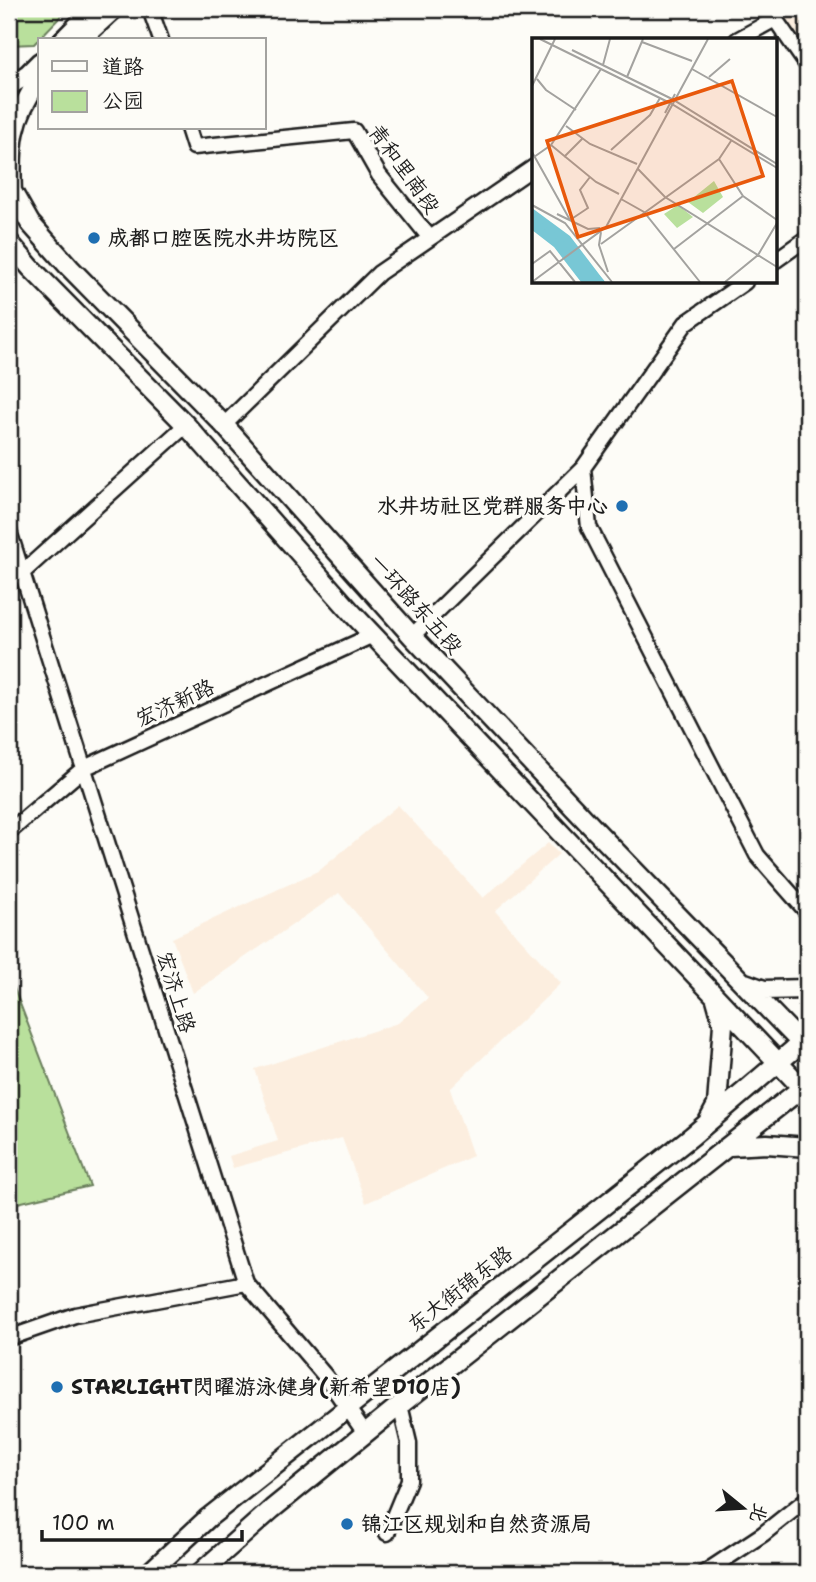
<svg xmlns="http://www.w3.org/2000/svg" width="816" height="1582" viewBox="0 0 816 1582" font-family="'Shantell Sans','LXGW WenKai TC',sans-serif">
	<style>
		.built { fill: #fceedf }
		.green { fill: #b9e09c; stroke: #6a7e5c; stroke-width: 2 }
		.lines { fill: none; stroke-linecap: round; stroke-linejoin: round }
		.minor-casing { stroke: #1c1c1c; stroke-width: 19 }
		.major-casing { stroke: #1c1c1c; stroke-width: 23 }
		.minor { stroke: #fdfcf7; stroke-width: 14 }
		.major { stroke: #fdfcf7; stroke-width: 18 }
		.poi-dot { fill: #1f6fb2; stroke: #fdfcf7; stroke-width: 2.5 }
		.labels { text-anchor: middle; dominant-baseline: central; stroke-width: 6; stroke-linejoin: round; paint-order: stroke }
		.street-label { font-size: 21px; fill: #1c1c1c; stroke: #fdfcf7 }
		.poi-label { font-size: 21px; font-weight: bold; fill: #1c1c1c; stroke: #fdfcf7; text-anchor: start }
		.inset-river { fill: none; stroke: #78c7d5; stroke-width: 3.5 }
		.inset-road { fill: none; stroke: #a3a29f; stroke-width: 2 }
		.view { fill: #e8590c; fill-opacity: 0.15; stroke: #e8590c; stroke-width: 3.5 }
		.inset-edge { fill: none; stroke: #1c1c1c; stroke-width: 3.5 }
	</style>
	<rect width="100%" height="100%" fill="#fdfcf7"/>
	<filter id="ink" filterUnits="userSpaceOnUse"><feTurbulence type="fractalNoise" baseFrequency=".0143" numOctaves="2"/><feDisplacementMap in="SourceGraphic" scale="14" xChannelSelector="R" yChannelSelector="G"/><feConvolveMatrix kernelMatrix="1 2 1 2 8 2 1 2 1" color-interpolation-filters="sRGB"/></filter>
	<g filter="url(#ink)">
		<!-- built -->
		<path class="built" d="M779,9H807V51L780,13Z
			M398,805L483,898L548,843L559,854L495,911L561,983L450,1089L473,1156L366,1203L342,1138L233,1168L229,1156L278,1141L255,1069L398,1023L428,998L339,893L193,993L172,938L320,870Z"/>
		<!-- green -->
		<path class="green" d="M25,9H68L34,44L9,45V14Z
			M9,975L90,1186L9,1205Z"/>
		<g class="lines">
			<defs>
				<path id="minor" d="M150,9L161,40
					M771,9L775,19L807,65
					M737,40L775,19
					M188,128L194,147L354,131L379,175L430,238
					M776,260L807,238
					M224,425L379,273L534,167
					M583,468L589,527L757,855L807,912
					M9,531L246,1283L326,1377L365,1433
					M9,578L22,573L186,425
					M412,636L583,468L686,323L745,282
					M9,832L84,768L373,635
					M9,1338L75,1315L246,1283
					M387,1533L409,1480V1443L400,1405
					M704,1573L763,1534L807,1499"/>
				<path id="major" d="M63,40L94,9
					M80,40L114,9
					M9,86L28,74L40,62
					M9,186L30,223L70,268L224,425L412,636L593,828L807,1049
					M12,193C10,146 11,118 40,79
					M9,242L31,268L186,425L353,614L807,1093
					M745,983L764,990L807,989
					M708,1122L717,1105L723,1024L716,999
					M730,1146L767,1144L807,1147
					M149,1573L208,1518L692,1136L807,1038
					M200,1573L272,1509L400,1405L807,1084"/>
			</defs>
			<!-- minor casing -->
			<use href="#minor" class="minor-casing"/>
			<!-- major casing -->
			<use href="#major" class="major-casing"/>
			<!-- minor -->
			<use href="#minor" class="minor"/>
			<!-- major -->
			<use href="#major" class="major"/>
		</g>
	</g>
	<!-- markers -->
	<g class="poi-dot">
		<circle cx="94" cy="238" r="7"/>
		<circle cx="622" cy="506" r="7"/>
		<circle cx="57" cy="1387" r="7"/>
		<circle cx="347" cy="1524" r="7"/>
	</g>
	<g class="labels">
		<!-- street labels -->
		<g class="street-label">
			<text transform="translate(404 169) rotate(54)">青和里南段</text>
			<text transform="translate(416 604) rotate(48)">一环路东五段</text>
			<text transform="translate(175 703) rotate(-25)">宏济新路</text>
			<text transform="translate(176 992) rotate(73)">宏济上路</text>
			<text transform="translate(460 1289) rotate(-38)">东大街锦东路</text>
		</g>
		<!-- poi labels -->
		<g class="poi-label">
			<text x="108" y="238">成都口腔医院水井坊院区</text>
			<text x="608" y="506" text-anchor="end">水井坊社区党群服务中心</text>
			<text x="71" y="1387">STARLIGHT閃曜游泳健身(新希望D10店)</text>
			<text x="361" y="1524">锦江区规划和自然资源局</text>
		</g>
	</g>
	<!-- overview -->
	<g transform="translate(532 38)">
		<rect width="245" height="245" fill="#fdfcf7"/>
		<path d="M182,143L191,159L171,175L156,164ZM146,167L161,179L145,190L132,176Z" fill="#b9e09c"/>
		<path d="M0,170L38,198L73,244H49L22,209L0,192Z" fill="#78c7d5"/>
		<path class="inset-river" d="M0,179L39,211M44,214L71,244"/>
		<path class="inset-road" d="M8,1L138,65L245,130M110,4L160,23M40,12L140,61L245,126M71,27L78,1M160,31L245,79M95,39L111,1M177,39L198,21M5,41L14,52L44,72M0,48L23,1M133,75L143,56M34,88L58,106L105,126M19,107L64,144L87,156M79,112L118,77L128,60M0,114L38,182M2,119L19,107L69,31M32,119L50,101M187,121L211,158L245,182M106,131L133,159L245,229M89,161L112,174L168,244M0,167L33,185L80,244M25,176L56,191L68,190M38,182L56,170L48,152L58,139M69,194L67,207L76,234M69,206L187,121L199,103M142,211L211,158M0,226L18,213L43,244M0,244L74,189L176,1M193,244L226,217L245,185"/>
		<path class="view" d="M200,43L231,138L46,199L15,103Z"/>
		<rect width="245" height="245" class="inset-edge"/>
	</g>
	<!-- margin -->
	<rect width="816" height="1582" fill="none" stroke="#fdfcf7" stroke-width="35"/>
	<rect x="18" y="18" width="781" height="1547" fill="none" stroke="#1c1c1c" stroke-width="2.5" filter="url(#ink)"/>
	<!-- legend -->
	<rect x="38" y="38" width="228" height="91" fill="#fdfcf7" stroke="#a3a29f" stroke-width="2"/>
	<rect x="52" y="61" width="35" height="10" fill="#fdfcf7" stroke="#a3a29f" stroke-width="2"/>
	<text x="102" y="74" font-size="21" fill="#1c1c1c">道路</text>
	<rect x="52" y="91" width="35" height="21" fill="#b9e09c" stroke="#a3a29f" stroke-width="2"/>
	<text x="102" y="108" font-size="21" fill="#1c1c1c">公园</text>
	<!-- north arrow -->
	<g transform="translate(743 1508) rotate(108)" stroke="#fdfcf7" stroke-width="5" paint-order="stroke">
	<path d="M0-5L12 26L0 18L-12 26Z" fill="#1c1c1c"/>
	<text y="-10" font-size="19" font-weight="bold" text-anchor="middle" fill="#1c1c1c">北</text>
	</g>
	<!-- scale -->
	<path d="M42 1530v10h200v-10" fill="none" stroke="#1c1c1c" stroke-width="3.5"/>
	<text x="52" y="1530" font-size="21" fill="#1c1c1c" stroke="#fdfcf7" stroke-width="5" paint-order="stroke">100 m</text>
</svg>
